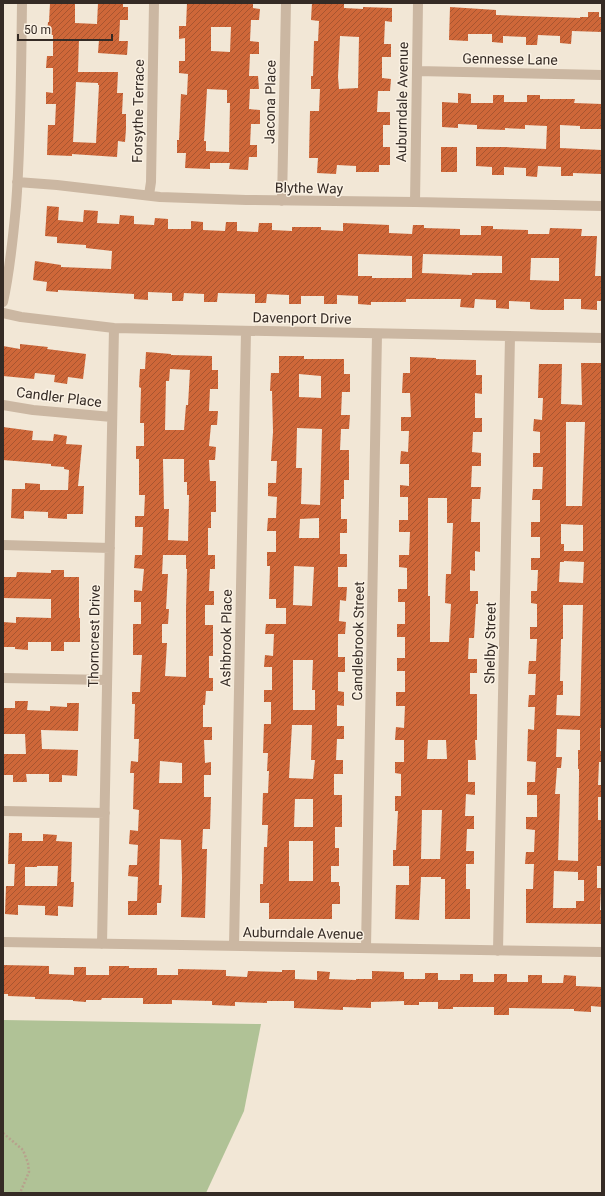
<svg xmlns="http://www.w3.org/2000/svg" width="605" height="1196" viewBox="0 0 605 1196" font-family="Roboto,sans-serif">
	<style>
		.green { fill: #b0c296 }
		.building { fill: url(#building-hatch); fill-rule: evenodd }
		.lines { fill: none; stroke-linecap: round; stroke-linejoin: round }
		.path { stroke: #b7a18c; stroke-width: 2.5; stroke-dasharray: 2 2; stroke-linecap: butt }
		.minor { stroke: #cbb7a2; stroke-width: 10 }
		.labels { text-anchor: middle; dominant-baseline: central; stroke-width: 3; stroke-linejoin: round; paint-order: stroke }
		.street-label { font-size: 14px; fill: #352b25; stroke: #faf1e3 }
	</style>
	<defs>
		<pattern id="building-hatch" width="6" height="6" patternUnits="userSpaceOnUse"><rect width="6" height="6" fill="#ce6739"/><path d="M-1 1l2-2M0 6l6-6M5 7l2-2" fill="none" stroke="#a85530"/></pattern>
	</defs>
	<rect width="100%" height="100%" fill="#f2e7d6"/>
	<!-- green -->
	<path class="green" d="M3,1020L261,1024L244,1111L206,1193H3Z"/>
	<!-- building -->
	<path class="building" d="M50,3H75V23L97,24L98,3H123V7H128V20H120L119,41H128L127,55L98,53L99,40L79,39L78,72H118L117,93H123L122,114H126V129L125,142L118,141L117,157L72,154V156L47,155L48,125H55L56,104H46V92L53,93V68H46L47,56H53V35H47L48,22H49ZM76,82L98,83V85H99L96,143L73,142Z
		M187,3H253V8L260,9L259,20H251L250,41L259,42V54H250L249,76H258L259,89H250L249,109L260,110V124H251L250,145H257V157H249L248,170L229,169L230,163H210V169L185,168L186,153H177V140H179L181,94L187,95L188,74L179,73V61H185V38L179,39V26H186ZM211,27H231L230,52L211,51ZM207,89L227,90V103H230L229,152L206,151V141H204Z
		M312,3H344V8L363,9V7L392,8V22L385,21L384,44H391V57H382V78L391,79L390,91H378L377,112H390V125H383V147H390V165H379V172H356V166L337,165L336,174L317,173L318,158H309L310,111H319L320,89H311V76H313L314,41H318L319,21L311,20ZM340,36L359,37L358,88L339,89L338,77Z
		M450,7L496,10V15L580,18V17H588V12H599V17H602V32L572,31L571,44L560,43V36L538,35L537,45H526V37L503,36V43L492,42V34H468V41L449,40Z
		M458,93L471,94V103H493V95H504V102H527V95H540V99H575L574,103L602,104V129H580V126L560,125V148L602,150V174L573,173V176H561V167L538,166L537,177L526,176V168L504,167V175H492V167L476,166V147H505L546,149L547,126L525,125V129L505,128V130L477,129V125L458,124V128L442,127V102L458,103Z
		M441,147H457V172H441Z
		M47,206L59,207L58,220L83,222L84,210L98,211L97,223L119,224L120,215L134,216V224L154,225L155,218L168,219V229H191V221L203,222V230L225,231L226,222H237V231L258,232L259,223H272V230L292,231V227H321V230L343,231V223L389,225V233L412,234L413,225H424V228L460,229V235H481V226H493V229L528,230V234H549L550,228L582,229L581,236H597L595,276H602V301H597V310L581,309V299H564V310H542L530,309V302L509,301V309L496,308V300L475,299L474,308L460,307L461,299H406V302H371V305L358,304V296L337,295V304H324V296H301V304H289V295L267,294L266,303H255V294L218,293L217,302H204V294L184,293L183,301H172V293L148,292V300L134,299V294L58,290V292L46,291L47,282L33,280L35,261L61,265V267L111,269L112,251L86,248V245L57,243V237L45,236ZM358,254L412,256V278H372V276H358ZM423,254L502,256V273H472V275L422,273ZM531,258H559V281L530,280Z
		M20,344L48,347L47,349L86,354L83,379L68,377L67,384L54,382L55,375L35,373L34,379L3,376V346L20,349Z
		M146,352L171,354V355L212,356V370H218V389H210L209,411H218L217,425H211L209,446L216,447L215,460H209L210,481H216V512H211V528H208V555H215V569H210L209,591H214V605H205V625H213V656H209V678H213V691H206L205,705H203V727H212V740H204L205,763L211,762V775H204V797H211L210,829H203L202,849H207L205,918L181,917L182,878L181,840L160,839L159,885H162L161,903H157V915H128V901H137L138,877L128,876L129,865H137L138,845L129,844L130,830L138,831L139,810L133,809L134,773H130L131,761L138,762L139,739H134L135,704H132V692H140L141,670L142,655H133V624H141V602H134V590L142,591L144,569L134,568L135,555H142L143,527H135V516H144L145,495H139V459H136V446H144V423H140L141,388L139,387L140,369H145ZM170,369L190,370L188,405H186L184,430H165L166,381H169ZM163,459H184V482H187V495H189L188,541L168,540L169,509H164ZM163,555H186V569H187L186,609V677L165,676L167,643H162V624H168L169,609H166L168,574H162ZM160,761L182,763V783H159Z
		M279,356H304V359H344V374H350V392H342L341,415H350L349,429H341L340,450H349V480H344V499H341V519H347V533H340V554H347V567H338V587H347L346,601L340,600L339,621L346,622L345,634H338V657H345V672H338V691L344,692V706L337,705V726H344V739H337L336,760H343V774H334V795H342V827H335V848H339V866H331V882H339V886H340V904H332V919H269V903H260V884H263L264,847H267L268,825H262L263,793H268L269,771H267L268,753H263L264,724H271V702H264V690H272V667H264L265,655L273,656L274,634H265L266,624H286V608H276V599H269L270,566H267V552H276V531H267L268,518H276L277,497L268,496V483H276L277,461H271L273,432L272,391H270L271,373H279ZM299,374L321,376V398L299,397ZM297,428L322,429L320,505L301,504L302,468H296ZM319,518V538H299L300,519ZM294,566L314,567L312,606L293,605ZM293,660H313L312,690H315V710H293ZM292,725H312L311,760H315L313,779L289,778ZM295,799H313V827H294ZM289,841H313V881H289Z
		M410,357L436,358V359L476,360V375H482V394L475,393V418H482V432H473L472,452L481,453V466H472L471,487H481L480,499H472L471,522H480V552L475,551V571L470,570V591H478V604H476L474,638H469L468,659H477V673H470V694H477V740H475L476,760H468V782H475V795L466,794L465,816H474V829H467L466,851H474V864H466V889H470V919H445V879H441V877H421L419,920L395,919L396,885H409V866H393V850H396L398,811H395V796H401V774L395,773V762H404V740H395L396,727L404,728L405,706H396V692H405V671H397V658H405V637H397V624H405V602H398V589H407V568L399,567V555H409L410,532H399V520H408V497H400V485L409,486V464H400L401,451L408,452L409,431H401V417H411L410,393H402L403,373H410ZM428,498H447V523H453L451,574H446L445,603L451,604L449,642H430V596H428ZM428,740H446L447,759H427ZM422,810H442L440,859H421Z
		M581,363H602V639L601,661H602V728H600V751H602V762H599L598,785H602V797H598V820H602V866H597V888H601L600,910H602V924L526,923V889H533L534,864H525L526,852H534L535,830L526,829V817H537V795H527V782H535L536,762L527,761L528,729L534,730L535,707H528L529,695H535L536,674H528L529,661H536L537,639H530V627H537V604L531,603V591H537L538,570H531V558H540V537H531V522H540V500H532L533,489H542L543,467H533V453H540V432L533,431L534,419L542,420L543,398H538L539,364H562L561,404L582,405ZM566,422H585L582,506H566ZM561,524L583,525V551H564V544H561ZM564,561L584,562L583,583L559,582L560,562H564ZM563,605H583L580,716L556,715L557,695H563V681H560L561,639H563ZM557,729L580,730V750H578V769H579V776L578,861L558,860L560,794H555L557,768H561L562,757H556ZM554,871L578,872V880H584V901H576V908H553Z
		M3,427L33,431L32,440L53,441L54,434L67,436L66,444L82,445L78,486H84L83,514H67V519L48,518V512L24,511V519L11,518L12,489H25V483L40,484V490H68L69,470L64,469V467L51,466V464L3,460Z
		M51,570H64V577H79V618H80V642H64V651H51V642H28V650L15,649V647H3V622L16,623V617L51,618V599L3,598V577H16L17,572L51,573Z
		M15,701H28L27,710L50,711V706L67,707V703H79L78,731L41,730L42,749L78,750L77,776L62,775V782H49V774H26L27,782H13V775H3V754H26L25,734H3V708H15Z
		M9,833H22V841H43V834L57,835L56,841L72,842L71,882H74L73,907L58,906V916L45,915V906L18,905V915L5,914L6,886H14L15,864H8ZM37,866H58L57,886H25V867H37Z
		M3,965L49,966V974L74,975V967H86V975H109V966H129V968H157V975H178V969L226,970V976L247,977L248,971L282,972V970H295V979L317,980V971L330,972L329,979L356,980V979H372V971L404,972V979H425V973H438V980H460V974H473V982H494V974H507V982H528V975H542V983H563L564,975L576,976V986L602,987V1007L591,1006V1012L574,1011V1009L509,1008V1015H494V1007H453V1009H438V1002H419V1005H404V1001L371,1002V1008L343,1007V1010L294,1008V1001H267V1003L235,1002V1006L212,1005V1001L172,1000V1004H143V998H102L101,1000H86V1002L73,1001V1000L35,999V997L8,996V994H3Z"/>
	<g class="lines">
		<!-- path -->
		<path class="path" d="M3,1133L23,1150L28,1163L29,1172L20,1193"/>
		<!-- minor -->
		<path class="minor" d="M417,71L602,75
			M17,182L57,185L160,197L246,200L415,202L602,206
			M149,195L151,182L154,3
			M282,201L286,3
			M415,202L418,3
			M3,302C10,271 13,238 16,206C21,139 21,71 22,3
			M3,313L21,317L114,328L602,338
			M3,405L33,410L112,417
			M3,545L110,548
			M3,678L107,680
			M3,811L105,813
			M3,942L602,952
			M102,944L114,328
			M234,946L246,331
			M366,948L377,334
			M498,951L510,336"/>
	</g>
	<g class="labels">
		<!-- street labels -->
		<g class="street-label">
			<text transform="translate(510 59) rotate(1)">Gennesse Lane</text>
			<text transform="translate(270 102) rotate(-89)">Jacona Place</text>
			<text transform="translate(402 102) rotate(-89)">Auburndale Avenue</text>
			<text transform="translate(138 111) rotate(-89)">Forsythe Terrace</text>
			<text transform="translate(309 188) rotate(1)">Blythe Way</text>
			<text transform="translate(302 318) rotate(1)">Davenport Drive</text>
			<text transform="translate(59 397) rotate(7)">Candler Place</text>
			<text transform="translate(94 636) rotate(-89)">Thorncrest Drive</text>
			<text transform="translate(226 638) rotate(-89)">Ashbrook Place</text>
			<text transform="translate(358 641) rotate(-89)">Candlebrook Street</text>
			<text transform="translate(490 643) rotate(-89)">Shelby Street</text>
			<text transform="translate(303 933) rotate(1)">Auburndale Avenue</text>
		</g>
	</g>
	<!-- border -->
	<rect width="605" height="1196" fill="none" stroke="#352b25" stroke-width="8"/>
	<!-- scale -->
	<path d="M18 34v6h94v-6" fill="none" stroke="#352b25" stroke-width="2"/>
	<text x="24" y="34" font-size="12" fill="#352b25" stroke="#faf1e3" stroke-width="3" paint-order="stroke">50 m</text>
</svg>
